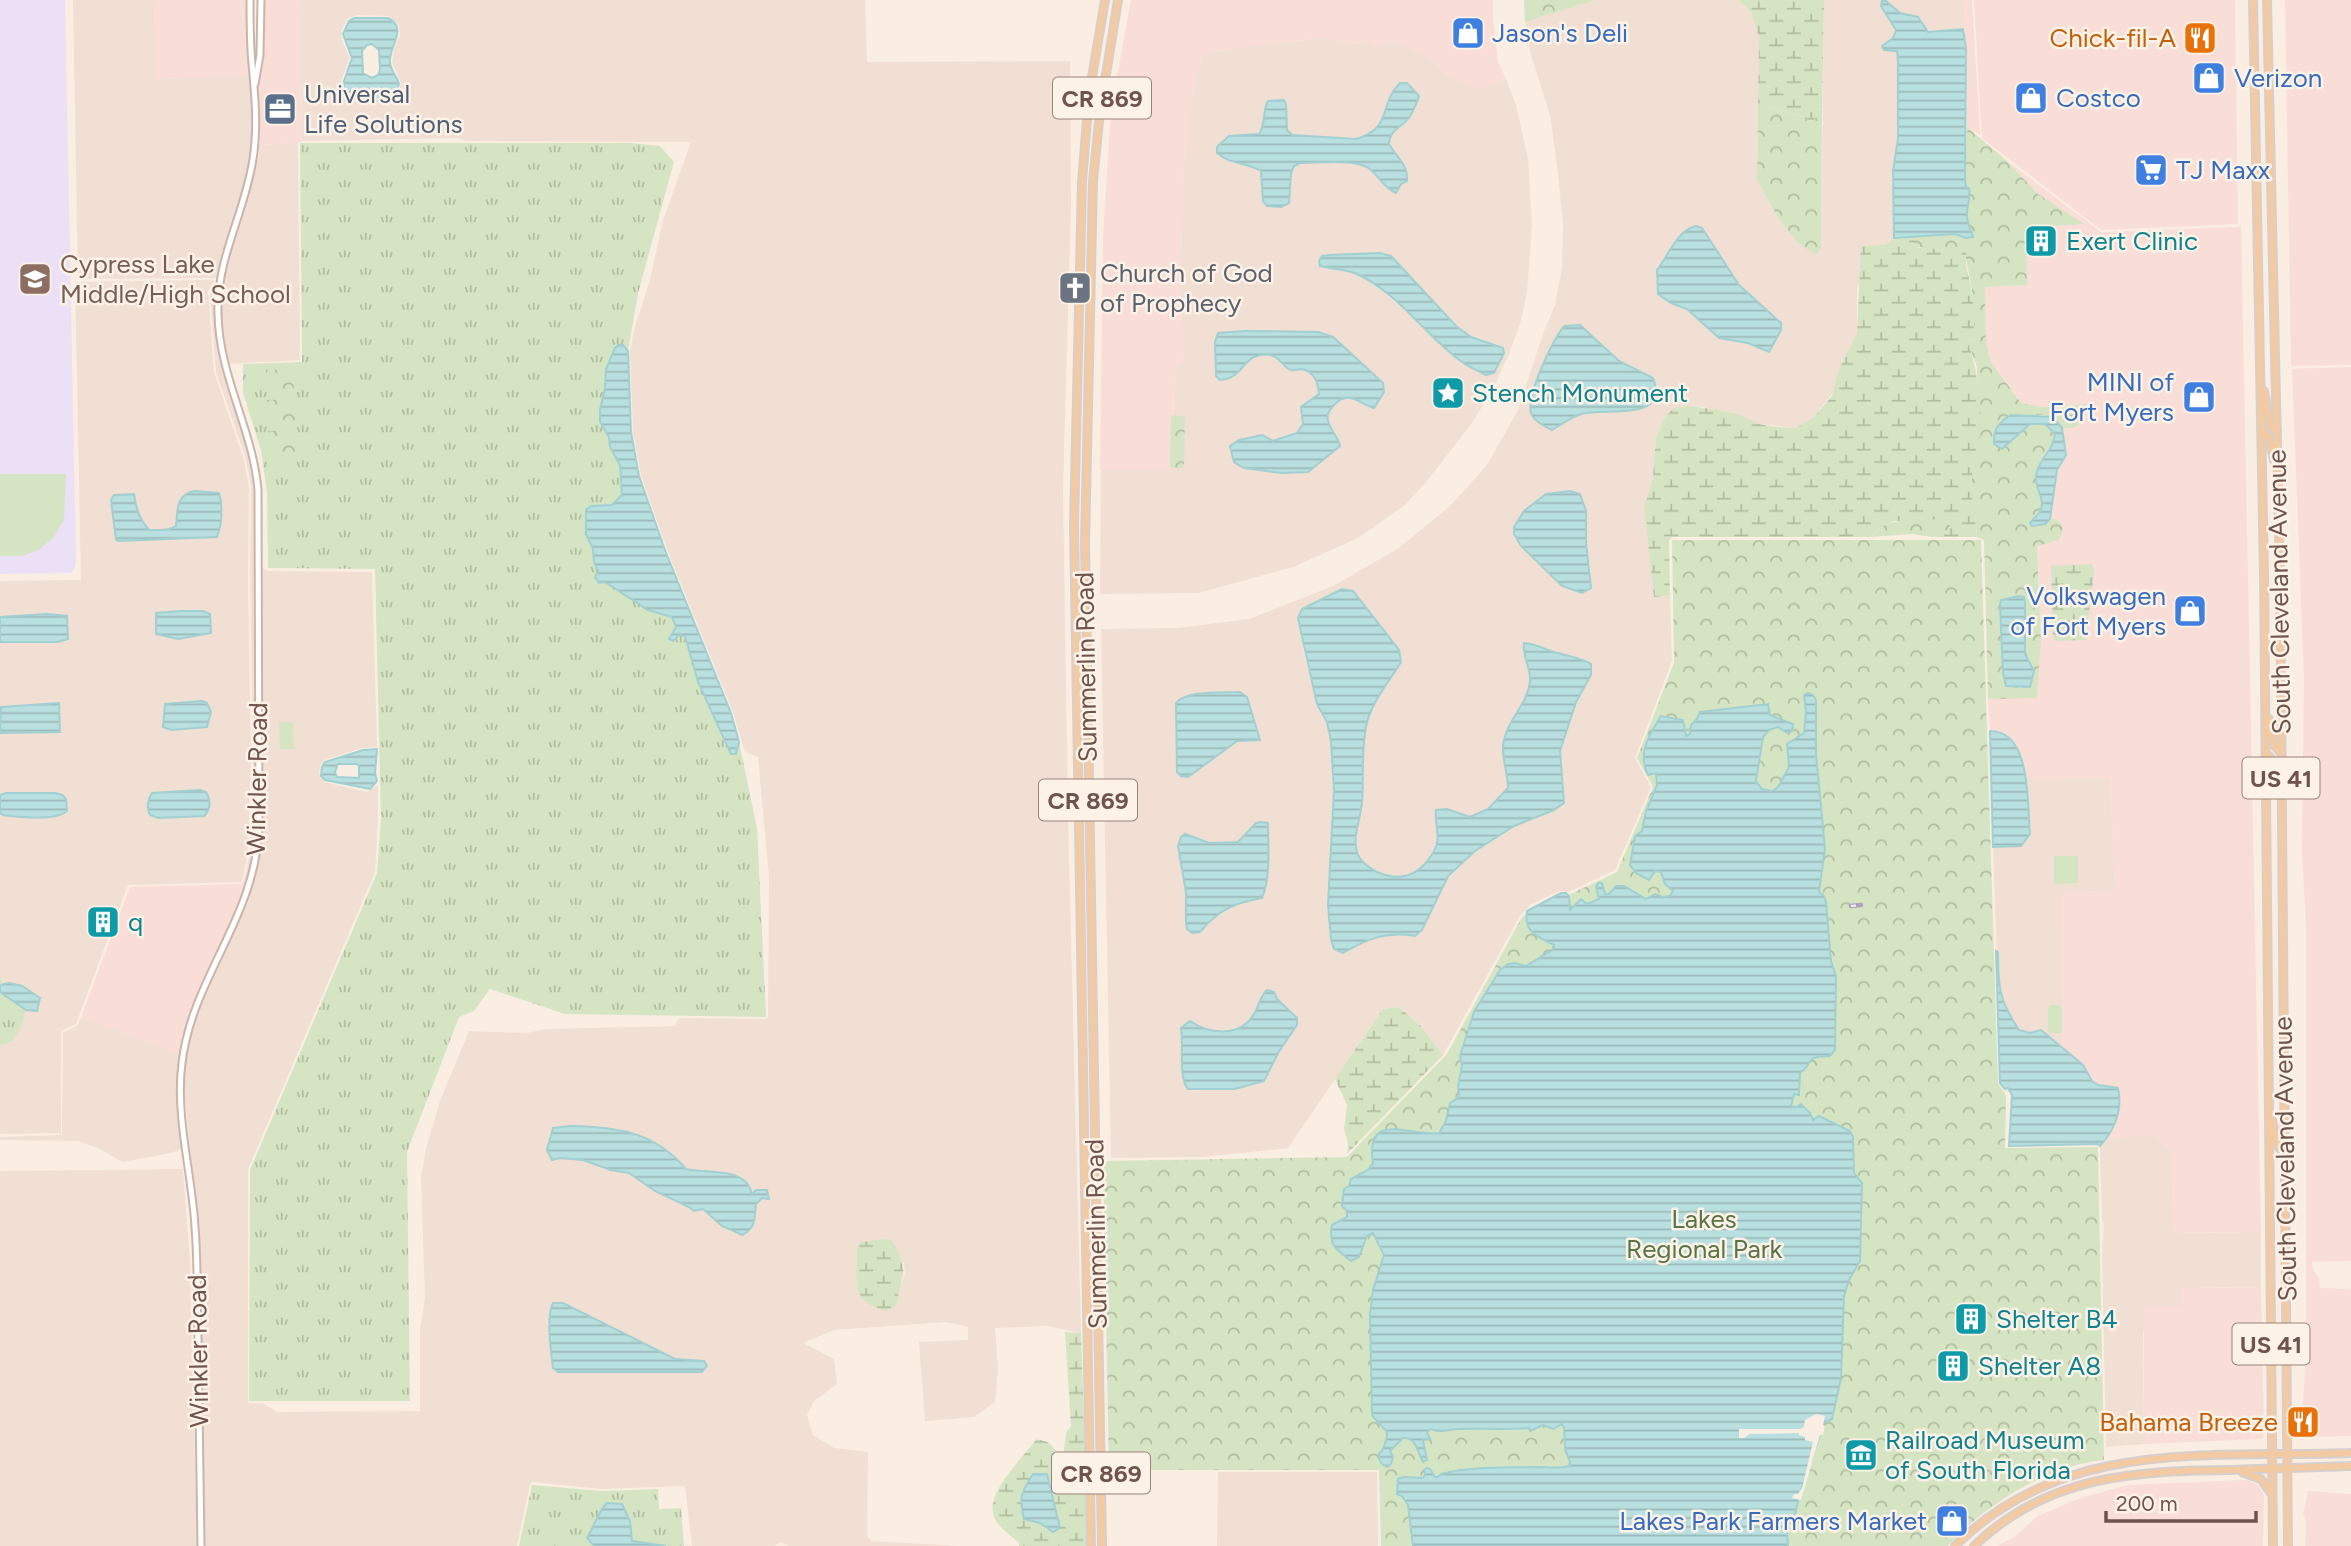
<svg xmlns="http://www.w3.org/2000/svg" width="2351" height="1546" viewBox="0 0 2351 1546" font-family="Figtree,sans-serif">
	<style>
		.residential { fill: #f0dfd2; fill-rule: evenodd }
		.commercial { fill: #f9ddd7 }
		.education { fill: #ebe0f6 }
		.grass { fill: url(#grass-tufts) }
		.forest { fill: url(#forest-crowns); fill-rule: evenodd }
		.wetland { fill: url(#wetland-marsh); fill-rule: evenodd }
		.pitch { fill: #d5e5c3 }
		.water { fill: url(#water-rules); stroke: #a1d0d2; stroke-width: 2; fill-rule: evenodd }
		.pier { fill: #faeee3 }
		.lines { fill: none; stroke-linecap: round; stroke-linejoin: round }
		.minor-casing { stroke: #c9b5aa; stroke-width: 9 }
		.major-casing { stroke: #d7cfcd; stroke-width: 10 }
		.minor { stroke: #fff; stroke-width: 5 }
		.major { stroke: #f3caa1; stroke-width: 6 }
		.rail-casing { stroke: #b0a3c1; stroke-width: 4.5 }
		.rail { stroke: #fdf2e8; stroke-width: 2; stroke-dasharray: 5; stroke-linecap: butt }
		.labels { text-anchor: middle; dominant-baseline: central; stroke-width: 5; stroke-linejoin: round; paint-order: stroke }
		.shield { fill: #fdf2e8; stroke: #9a837a; stroke-width: 2 }
		.shield-label { font-size: 24px; font-weight: bold; fill: #6f544b }
		.shop-label { font-size: 26px; fill: #366cbe; stroke: #fdf2e8; text-anchor: start }
		.food-label { font-size: 26px; fill: #c56008; stroke: #fdf2e8; text-anchor: end }
		.service-label { font-size: 26px; fill: #4e5e75; stroke: #fdf2e8; text-anchor: start }
		.culture-label { font-size: 26px; fill: #0d838f; stroke: #fdf2e8; text-anchor: start }
		.education-label { font-size: 26px; fill: #785e54; stroke: #fdf2e8; text-anchor: start }
		.worship-label { font-size: 26px; fill: #5b616d; stroke: #fdf2e8; text-anchor: start }
		.street-label { font-size: 26px; fill: #6f544b; stroke: #fdf2e8 }
		.park-label { font-size: 26px; fill: #597445; stroke: #fdf2e8 }
	</style>
	<defs>
		<pattern id="grass-tufts" width="24" height="20" patternUnits="userSpaceOnUse" patternTransform="scale(1.75)"><rect width="24" height="20" fill="#d5e5c3"/><path d="M3 7l-1-3M5 7V3M7 7l1-3M15 17l-1-3M17 17v-4M19 17l1-3" fill="none" stroke="#b1bca0"/></pattern>
		<pattern id="forest-crowns" width="20" height="18" patternUnits="userSpaceOnUse" patternTransform="scale(1.75)"><rect width="20" height="18" fill="#d5e5c3"/><path d="M2 6a3 3 0 1 1 6 0M12 15a3 3 0 1 1 6 0" fill="none" stroke="#b1bca0"/></pattern>
		<pattern id="wetland-marsh" width="20" height="14" patternUnits="userSpaceOnUse" patternTransform="scale(1.75)"><rect width="20" height="14" fill="#d5e5c3"/><path d="M1 5h8M5 5V1M11 12h8M15 12V8" fill="none" stroke="#b1bca0"/></pattern>
		<pattern id="water-rules" width="6" height="5" patternUnits="userSpaceOnUse" patternTransform="scale(1.75)"><rect width="6" height="5" fill="#b9e0e1"/><path d="M0 2.5h6" fill="none" stroke="#9bb8b8"/></pattern>
	</defs>
	<rect width="100%" height="100%" fill="#faeee3"/>
	<!-- residential -->
	<path class="residential" d="M73,0H154L156,79L250,76L253,104L250,162L217,278L78,279Z
		M300,0H865L867,62L1070,61L1071,203L1063,491L1068,817L1081,1333L1048,1326L995,1328L998,1370L995,1402L974,1417L925,1421L919,1342L968,1340V1327L946,1322L834,1330L803,1343L834,1359L837,1384L814,1401L807,1415L813,1435L834,1448L868,1452L867,1536L871,1541L960,1546H789L780,1542L775,1546H692L685,1486L602,1489L532,1482L530,1484L517,1546H204L198,1227L183,1076L190,1032L198,1008L249,901L260,853L261,568L268,571L372,572L377,747L362,748L325,760L320,766L319,774L324,782L367,792L378,785V819L375,872L248,1169V1403L264,1404L277,1412L420,1411V1330L425,1298L421,1177L426,1149L440,1101L469,1031L527,1033L546,1029L675,1026L679,1018L766,1019L768,1017L769,877L758,757L745,752L733,712L668,552L641,475L633,432L630,351L634,330L650,280L663,220L691,142L466,141L458,138L302,141ZM357,15L388,16L399,25L400,35L394,50L392,62L401,84L396,95L388,101L356,102L347,98L343,93L341,81L350,58L341,39L342,29L347,19ZM570,1126L615,1129L666,1149L686,1169L752,1195L756,1190H767L768,1199L762,1198L756,1203L755,1220L732,1232L703,1209L693,1211L689,1207L655,1191L629,1173L611,1170L583,1160L560,1158L553,1128ZM860,1242L904,1263L905,1274L899,1290L897,1305ZM563,1303L675,1359L704,1361L551,1350Z
		M1596,0H1739L1751,12L1759,37L1757,180L1777,216L1798,243L1816,254L1821,248L1824,0H1965L1964,34L1962,29L1928,32L1913,16L1900,13L1886,1L1883,9L1896,30L1893,38L1885,43L1884,50L1897,51L1898,61V139L1893,171L1894,238L1885,245L1861,278L1857,289V333L1839,369L1835,390L1813,418L1795,428L1759,424L1740,415L1703,407L1690,406L1665,417L1656,437L1653,477L1644,508L1654,596L1670,595L1672,661L1635,758L1651,787L1615,870L1569,892L1560,891L1531,904L1520,916L1443,1055L1421,1026L1400,1007L1383,1009L1288,1148L1202,1157L1111,1158L1101,629L1178,628L1249,619L1333,586L1399,548L1450,506L1487,465L1518,410L1544,331L1555,305L1562,268L1563,223L1556,157L1550,115L1531,55L1525,22ZM1687,228L1724,264L1739,285L1760,305L1778,318L1769,352L1748,343L1719,338L1656,281L1657,270L1669,255L1676,240ZM1589,332L1619,361L1653,378L1654,399L1642,409L1582,414L1531,401L1547,359ZM1514,527L1586,543L1591,572ZM1342,589L1374,706L1366,725L1362,759L1360,817L1356,837L1358,855L1371,869L1389,878L1405,877L1420,871L1438,842L1435,814L1447,809L1469,817L1488,809L1508,788V771L1502,751L1504,737L1523,706L1530,682L1529,667L1523,652L1534,644L1561,654L1582,658L1591,675L1576,702L1560,751L1564,803L1554,810L1514,826L1476,851L1448,876L1422,930L1377,935L1343,953L1331,939L1328,905L1334,790L1331,741L1327,722L1317,704L1303,649L1302,609ZM1247,697L1260,739L1237,741L1188,777ZM1256,823L1261,898L1234,903L1208,922L1200,932L1186,923V892L1178,846L1195,837L1209,843L1238,842ZM1274,992L1277,999L1294,1014L1285,1045L1278,1053L1271,1069L1252,1086L1193,1091L1183,1082L1181,1028L1190,1021L1213,1032H1226L1243,1025L1252,1017L1260,1004L1261,994Z
		M1325,38L1349,43L1367,42L1374,47L1388,43H1398L1430,58L1447,76L1479,88L1506,79L1516,105L1528,159L1532,224L1527,293L1520,324L1509,354L1493,389L1472,423L1427,481L1405,505L1358,538L1293,567L1199,593L1100,594L1101,470H1144L1172,452L1175,368L1184,362L1180,291L1184,164L1192,98L1203,54L1243,47ZM1400,83L1403,124L1395,128L1390,137L1389,144L1406,167V181L1389,190L1368,167L1355,163H1300L1294,165L1291,173V193L1263,201L1261,171L1252,165L1253,136L1259,134L1286,105L1287,130L1292,135L1356,139L1377,130L1381,125L1384,113ZM1391,256L1456,326L1471,337L1503,348L1504,353L1494,373L1462,362L1387,295L1360,275L1343,268L1329,269L1320,266ZM1246,331L1318,332L1369,407L1351,397L1340,399L1328,413V422L1338,437L1340,446L1308,472L1239,440L1261,435L1273,441L1297,433L1303,424L1301,407L1319,395L1318,383L1311,374L1271,355H1255L1247,360L1218,333Z
		M298,143L300,360L227,364L221,326L220,294L224,267L259,155V145Z
		M215,280L208,291L214,372L243,457L249,486L248,578L251,760L248,852L242,882L128,885L76,1024L61,1031V1133L0,1134V581L81,580L75,282Z
		M216,283L215,313L217,343L249,447L255,491L256,827L250,877H245L250,852L253,760L250,578L251,486L245,456L216,372L210,292Z
		M2110,777L2115,891L2062,892L2063,1048L2041,1030L2030,1033L2019,1030L2009,1015L1998,988L1993,847L2021,845L2030,834L2025,779Z
		M81,1017L180,1054L178,1095L184,1148L171,1153L122,1162L100,1149L79,1141L0,1140V1137L62,1135L63,1033L77,1026Z
		M2155,1135L2171,1152L2174,1233L2261,1232V1287L2182,1288V1306L2143,1332L2144,1444L2106,1447L2102,1251L2104,1225L2102,1219L2100,1146L2107,1138Z
		M183,1169L190,1263L197,1546H0V1171Z
		M1218,1472H1377L1378,1546H1217Z"/>
	<!-- commercial -->
	<path class="commercial" d="M154,0H247L250,76L156,79Z
		M263,0H300L302,141L298,143L260,145L257,89L263,59Z
		M1131,0H1493V17L1498,62L1506,79L1479,88L1462,82L1447,76L1430,58L1398,43H1388L1374,47L1367,42L1349,43L1325,38L1243,47L1203,54L1192,99L1184,165L1180,291L1184,362L1175,369L1170,469L1113,471L1100,470L1103,235L1111,109Z
		M1965,0H1972L1980,135L1967,127L1966,48L1964,34Z
		M1974,0H2235L2238,224L2101,230L1982,138Z
		M2285,0H2351V365L2291,366Z
		M2006,160L2101,232L2238,227L2241,225L2261,1232L2174,1233L2171,1152L2155,1136L2107,1138L2118,1116L2119,1095L2112,1087L2098,1085L2092,1081L2083,1065L2063,1048L2062,892L2115,891L2110,778L2025,779L2024,766L2000,731H1990L1988,699L2037,697L2041,642L2037,546L2055,519H2050L2053,508L2054,487L2057,470L2066,454L2062,428H2073L2082,410L2093,405L2043,407L2021,403L1991,362L1986,342L1985,286L2027,285L2025,228L2083,224L2038,194Z
		M2351,367V1261L2312,1262L2313,1270L2319,1278L2320,1288L2351,1289V1436L2303,1437L2301,1405L2303,1404L2306,1350V927L2302,851L2304,678L2292,369Z
		M245,877H250L241,904L194,1006L180,1054L81,1017L130,887L242,884Z
		M2261,1287L2264,1434L2262,1439L2144,1444V1307L2182,1306L2181,1288Z
		M2248,1480L2258,1485L2264,1495L2263,1546H1996L2013,1538L2038,1516L2080,1498L2128,1485Z
		M2308,1491L2351,1494V1546H2305L2306,1520L2303,1514Z"/>
	<!-- education -->
	<path class="education" d="M0,0H65L76,559L75,567L71,573L0,574Z"/>
	<!-- grass -->
	<path class="grass" d="M300,143H631L660,146L674,162L638,293L628,351L631,432L639,476L666,553L731,713L739,742L757,828L766,1017L565,1014L490,989L474,1011L459,1017L407,1152L410,1401H249L250,1170L377,873L381,819L375,569L268,568L267,493L261,450L243,393V364L302,362Z
		M0,974L5,996L25,1011L23,1022L13,1041L0,1045Z
		M532,1485L602,1491L658,1489L659,1509L681,1508L684,1546H519Z"/>
	<!-- forest -->
	<path class="forest" d="M1524,0H1596L1525,22Z
		M1758,103C1775,111 1794,111 1810,121L1822,117L1821,249L1816,255L1798,243L1777,216L1757,180Z
		M1967,127L2006,160L2038,194L2084,224L2026,228L2027,285L1985,287L1986,342L1991,362L2021,403L2043,407L2093,404L2082,410L2079,425L2073,428H2062L2053,417L2040,415L2000,421L1998,425L2002,449L2030,424H2045L2055,434C2054,446 2046,448 2043,458C2036,475 2042,492 2042,508L2031,520L2045,524L2050,519H2055L2062,524L2063,529L2059,540L2037,546L2041,642L2037,698L1988,699L1984,540L1977,537C1975,512 1965,478 1978,455L1977,367L1968,343V341L1974,339L1972,290L1965,254C1950,248 1923,252 1913,244L1914,237L1955,234L1966,238L1973,235L1967,223V214L1969,196L1965,179ZM2024,598L2026,622L2025,654L2028,659L2003,673Z
		M293,369L294,396L267,397L266,370Z
		M294,399L296,426L268,427L267,400Z
		M1173,415L1185,417L1184,466L1181,468H1172L1170,466L1171,417Z
		M296,430L297,457L270,458L268,431Z
		M1907,519H1942L1951,526L1948,531L1932,537L1913,534L1870,537L1886,524Z
		M1672,540H1981L1998,1083L2006,1095L2005,1148L2098,1147L2104,1460C2049,1465 1984,1505 1948,1546H1381L1379,1470H1109L1103,1161L1347,1157L1447,1054L1522,917L1617,872L1653,787L1637,758L1674,663Z"/>
	<!-- wetland -->
	<path class="wetland" d="M1739,0H1824L1822,117L1810,121C1794,111 1775,111 1758,103L1759,37L1751,12Z
		M1914,237V244L1919,248L1956,250L1960,245L1964,244L1967,248C1963,263 1970,278 1972,293C1974,308 1974,324 1974,339L1968,341V343C1980,376 1983,416 1979,451C1977,460 1973,468 1972,477C1970,495 1976,519 1977,537H1932L1947,531L1951,526L1942,519L1894,521L1886,524L1870,537H1672L1669,540L1670,595L1654,597L1644,508L1653,477L1656,437L1665,417L1674,408L1690,406L1719,410L1740,415L1759,424L1777,427L1795,428L1813,418L1832,396L1839,369L1857,333L1861,246L1885,245L1894,238Z
		M2092,564L2094,572L2086,640L2055,641L2053,635L2051,566Z
		M1399,1007L1421,1026L1443,1055L1347,1154L1348,1144L1344,1129L1347,1105L1335,1079L1383,1009Z
		M887,1239L892,1241C911,1275 901,1270 897,1305L886,1311C848,1300 858,1282 857,1249L860,1242Z
		M1065,1332L1081,1333L1087,1500L1086,1546H1019V1543C1012,1536 999,1528 995,1519C982,1495 1023,1459 1036,1439L1048,1442L1057,1452L1064,1451L1066,1433L1071,1426ZM1047,1474L1060,1528L1047,1530L1040,1523L1022,1516V1504Z"/>
	<!-- pitch -->
	<path class="pitch" d="M0,474H66L64,520L54,537L40,549L23,556H0Z
		M279,722H293L294,749H280Z
		M2054,856H2078V883L2054,884Z
		M2050,1005H2059L2062,1008V1030L2060,1033H2050L2048,1031V1008Z"/>
	<!-- water -->
	<path class="water" d="M1882,1H1886L1900,13L1918,17L1928,32L1963,29L1966,48L1965,179L1966,187L1969,188C1971,197 1967,204 1967,213C1966,222 1971,229 1973,237L1966,238L1955,234L1894,238L1893,171L1898,139V61L1897,51L1884,50L1882,46L1893,38L1896,30L1881,6Z
		M354,18H388C409,29 388,46 390,63C391,71 397,77 399,84C393,104 358,107 345,92L344,81L352,58L343,34L349,21ZM372,44L379,50L380,70L378,75L372,78L363,73L362,51L367,45Z
		M1400,83H1407L1419,96C1417,103 1413,111 1409,118C1401,128 1390,129 1389,144C1397,158 1408,164 1407,181L1401,184L1396,193C1383,188 1378,174 1367,167C1352,159 1317,163 1300,163L1294,166L1291,173L1289,203L1281,207L1267,206L1263,201L1261,171C1247,162 1231,165 1217,153V147L1229,136L1259,134C1266,124 1262,112 1268,101L1284,100L1286,105L1287,130L1292,135L1356,139C1394,127 1378,105 1400,83Z
		M1696,226L1702,228L1739,285L1781,323V330L1769,352L1748,343L1719,338L1687,309L1671,303L1658,294L1657,270C1669,255 1677,230 1696,226Z
		M1380,253L1391,256L1456,326L1471,337L1503,348L1504,353L1494,373L1486,375C1478,371 1469,367 1462,362C1426,336 1398,293 1357,274C1344,268 1333,270 1320,266L1319,261L1322,256L1330,255Z
		M1580,325L1619,361L1653,378C1671,423 1604,407 1581,414C1571,417 1561,425 1552,430C1544,426 1534,421 1531,413C1526,395 1553,340 1564,326Z
		M1246,331L1318,332L1333,337L1383,383L1384,392L1374,408C1359,404 1349,389 1334,405C1330,410 1326,414 1328,420C1329,429 1338,436 1340,446L1308,472L1281,473L1244,468L1234,462L1230,446L1239,440L1262,435L1273,441L1297,433L1303,424L1301,407L1319,394C1318,383 1315,372 1302,369C1299,369 1295,371 1291,370C1282,367 1280,356 1270,355C1242,351 1246,378 1220,380L1216,376L1215,342L1218,333Z
		M619,345H623L628,351L631,432L639,476L666,553L731,713L739,742L736,754H731L698,682L685,636L679,635L673,641L669,639L676,627L672,617L648,610L605,582L599,583L595,577L598,571L594,562L593,549L586,534V510L591,506L612,505L622,495L620,465L610,447L609,437L600,422V410L605,388L606,369L615,348Z
		M2011,415L2053,417L2062,428L2066,455L2057,470L2050,519L2045,524L2032,526L2030,523C2033,518 2039,515 2041,509C2045,497 2034,488 2036,476C2038,459 2054,450 2055,434L2045,424H2030L2002,449L1994,444C1993,429 1999,422 2011,415Z
		M194,491L219,493C223,506 222,524 217,537L119,541L116,540L111,500L114,495L134,494C136,509 139,518 149,530C158,530 169,531 176,526C178,510 175,496 194,491Z
		M1570,491L1580,494L1586,511V543L1591,588L1582,593L1562,586L1521,546L1514,534V527L1524,511L1546,494Z
		M1342,589L1353,591L1399,650L1401,662C1389,682 1370,704 1366,727C1361,752 1364,777 1362,802C1361,819 1351,838 1358,855C1361,862 1371,869 1377,872C1402,883 1421,874 1434,851C1442,838 1434,824 1436,810L1447,809L1470,817L1488,809L1508,788C1508,771 1500,754 1504,740C1508,719 1528,704 1530,681C1531,667 1522,657 1524,643C1537,644 1546,650 1558,653C1570,657 1580,657 1591,664V675L1576,702L1560,751L1564,803L1554,810L1514,826L1475,851L1448,876L1422,930L1415,936C1386,931 1367,939 1343,953L1334,949L1331,939L1328,905L1334,790L1331,741L1327,722L1317,704L1298,618L1302,609Z
		M2019,596L2024,597L2025,603V654L2034,671L2030,687L2006,686L2003,673L2000,605L2001,600Z
		M181,611H203L210,614L211,633L178,639L156,634V613Z
		M47,614L67,616L68,639L58,642H0V617Z
		M1240,692L1247,697L1260,740L1237,741L1188,777L1181,776L1177,772L1176,703C1186,690 1224,693 1240,692Z
		M1808,693L1813,695L1816,700V754L1825,849L1819,892L1824,896L1826,902L1831,961L1836,976L1835,1050L1830,1056C1803,1056 1815,1063 1800,1073L1799,1095L1794,1094L1791,1106L1797,1107L1801,1104L1810,1113L1813,1120L1819,1116L1850,1131L1853,1137L1854,1173L1862,1183L1860,1261L1849,1280L1844,1296L1841,1378L1832,1419L1824,1423L1798,1500L1796,1511L1787,1529L1788,1546H1413L1408,1505L1402,1496L1397,1494L1398,1479L1404,1477L1423,1478L1425,1475L1424,1470L1427,1468L1430,1469L1435,1477H1438L1441,1474C1472,1466 1504,1468 1536,1467C1548,1467 1557,1469 1569,1466L1570,1462L1565,1449L1564,1427L1562,1424L1553,1429L1543,1425L1530,1431L1529,1428C1505,1430 1482,1428 1459,1429C1448,1429 1440,1434 1431,1429L1427,1432L1430,1439L1423,1440L1427,1460L1423,1462C1417,1452 1417,1437 1403,1438L1390,1451L1393,1457L1391,1464L1387,1467C1380,1464 1378,1460 1379,1453L1382,1451C1393,1427 1384,1432 1372,1415L1370,1315L1373,1290L1384,1255L1373,1233L1367,1236L1359,1257L1351,1261C1337,1250 1328,1246 1332,1225L1347,1217V1211L1342,1206L1344,1189L1349,1186L1351,1179L1368,1170L1373,1163C1365,1110 1408,1136 1439,1133L1446,1121L1450,1103L1459,1097L1458,1086L1462,1065L1460,1056L1474,1012L1500,970L1508,964L1515,963L1526,966L1552,950L1554,945C1538,937 1523,932 1527,911L1561,893H1566L1569,896L1570,910L1581,899L1587,904L1599,899L1596,887L1598,883H1602L1605,894H1609L1616,886H1624L1646,899L1655,894L1663,897L1670,896L1673,891L1665,884L1661,872L1655,871L1649,880L1636,873L1630,865L1635,836L1642,831L1646,811L1657,785L1656,773L1648,775C1637,753 1649,735 1661,716L1683,720L1686,736L1690,734L1691,725L1697,719L1700,712L1768,704L1770,715L1793,724L1792,731L1787,733L1778,727L1769,730L1763,737L1756,781L1762,789L1772,791L1778,787L1789,767L1787,744L1804,733L1806,712L1804,695Z
		M202,701L207,703L211,712L207,727L171,730L163,727L165,704Z
		M59,703L60,732L0,733L1,707Z
		M1990,731C2032,731 2027,804 2030,834L2021,846L1993,847Z
		M377,749L375,773L377,781L370,789L325,780L321,776L322,767L325,762L363,750ZM338,764H357L359,766V778L337,777L335,772Z
		M200,790L206,792C211,801 211,809 204,816L158,818L150,815C146,808 148,799 152,793Z
		M6,793H55L62,795L66,799L67,811C55,821 18,817 3,815L0,813V795Z
		M1260,822L1268,823C1268,846 1271,877 1262,898C1234,903 1218,910 1200,932L1192,933L1187,929L1186,923V892L1178,846L1181,837L1185,834L1209,843L1238,842L1256,823Z
		M1996,951L1998,952C1998,987 1999,1000 2019,1030L2030,1033L2041,1030L2083,1065L2092,1081L2098,1085L2118,1088C2123,1110 2114,1130 2100,1146L2098,1144L2009,1146L2012,1095L2008,1088L2005,1089L2000,1083Z
		M9,983L22,986L40,998L37,1011L26,1010L0,992V985Z
		M1267,990L1274,992L1277,999L1297,1018V1025L1278,1053L1264,1081L1235,1089H1188C1178,1078 1184,1045 1181,1028L1190,1021C1209,1034 1240,1038 1254,1014C1259,1006 1260,996 1267,990Z
		M570,1126C616,1127 654,1131 686,1169C707,1174 746,1166 752,1194L756,1190H767L769,1199L762,1198L756,1204C754,1218 757,1227 742,1235L722,1226L703,1209L694,1211L689,1207L655,1191L629,1173L611,1170L583,1160L560,1158L552,1160L547,1150L553,1128Z
		M553,1303H563L675,1359L704,1361L707,1366L702,1372H558L553,1368C551,1352 546,1317 553,1303Z
		M1033,1474H1047L1060,1528L1053,1532L1040,1523L1024,1519C1019,1498 1021,1492 1033,1474Z
		M607,1503L622,1504L630,1521L632,1541L666,1546H594L587,1538C594,1527 598,1511 607,1503Z"/>
	<!-- pier -->
	<path class="pier" d="M1816,1414L1825,1416L1823,1425L1825,1426L1823,1435H1820L1801,1500L1792,1498L1794,1494H1798L1802,1488L1813,1442L1805,1440V1437L1799,1435V1433L1749,1434L1744,1438H1739V1429H1800L1804,1427L1805,1420Z"/>
	<g class="lines">
		<defs>
			<path id="minor" d="M255,84L260,55L261,0
				M201,1546C200,1477 199,1408 198,1338C197,1301 198,1264 195,1227C192,1174 175,1115 182,1063C192,977 256,918 259,827L258,490C253,430 219,376 218,314C216,259 245,213 253,159C258,127 255,96 252,64C250,43 250,21 250,0"/>
			<path id="major" d="M2253,0L2264,575L2273,1546
				M2267,0L2280,576L2288,1546
				M2264,391L2270,426L2277,431
				M2262,429L2269,438L2275,464
				M2269,719L2274,745L2281,753
				M2266,754C2277,760 2276,777 2278,789
				M2272,1120L2277,1145L2285,1155
				M2242,1472L2261,1479L2271,1493
				M1091,1546L1074,525L1082,182L1089,95L1105,0
				M1102,1546L1085,543L1093,181L1100,112L1118,0
				M1955,1546C2064,1437 2210,1458 2351,1453
				M1974,1546C2047,1476 2132,1471 2228,1470C2269,1469 2310,1467 2351,1466"/>
		</defs>
		<!-- minor casing -->
		<use href="#minor" class="minor-casing"/>
		<!-- major casing -->
		<use href="#major" class="major-casing"/>
		<!-- minor -->
		<use href="#minor" class="minor"/>
		<!-- major -->
		<use href="#major" class="major"/>
		<defs>
			<path id="rail" d="M1851,906L1861,905"/>
		</defs>
		<!-- rail casing -->
		<use href="#rail" class="rail-casing"/>
		<!-- rail -->
		<use href="#rail" class="rail"/>
	</g>
	<!-- icons -->
	<defs>
		<symbol id="shop-square" viewBox="-11 -11 22 22"><rect x="-9" y="-9" width="18" height="18" rx="4" fill="#3f7fe0" stroke="#fdf2e8"/><path d="M-5-2.5h2.3a2.7 3.5 0 0 1 5.4 0H5L5.5 6h-11ZM-1.5-2.5h3a1.5 2.3 0 0 0-3 0Z" fill="#fff"/></symbol>
		<symbol id="restaurant-square" viewBox="-11 -11 22 22"><rect x="-9" y="-9" width="18" height="18" rx="4" fill="#e8710a" stroke="#fdf2e8"/><path d="M-5-6h1v4h1v-4h1v4h1v-4h1v5L-1.5 .5V6h-2V.5L-5-1ZM5-6V6H3V1.5H1.5Q1.5-4 5-6Z" fill="#fff"/></symbol>
		<symbol id="office-square" viewBox="-11 -11 22 22"><rect x="-9" y="-9" width="18" height="18" rx="4" fill="#5c6f8a" stroke="#fdf2e8"/><path d="M-6-3h4V-5.5h4V-3h4V5H-6ZM-1-4.5V-3h2v-1.5ZM-6 0V1H6V0Z" fill="#fff"/></symbol>
		<symbol id="supermarket-square" viewBox="-11 -11 22 22"><rect x="-9" y="-9" width="18" height="18" rx="4" fill="#3f7fe0" stroke="#fdf2e8"/><path d="M-6-5.5h2.5l.6 2H6L4.5 2H-2.5L-4.4-4H-6ZM-1.5 3.2a1.3 1.3 0 1 0 .1 0ZM3 3.2a1.3 1.3 0 1 0 .1 0Z" fill="#fff"/></symbol>
		<symbol id="building-square" viewBox="-11 -11 22 22"><rect x="-9" y="-9" width="18" height="18" rx="4" fill="#0f9aa8" stroke="#fdf2e8"/><path d="M-4-6H4V6H1V3H-1V6H-4ZM-2.5-4.3h1.7v1.8h-1.7ZM.8-4.3h1.7v1.8H.8ZM-2.5-1h1.7V.8h-1.7ZM.8-1h1.7V.8H.8Z" fill="#fff"/></symbol>
		<symbol id="school-square" viewBox="-11 -11 22 22"><rect x="-9" y="-9" width="18" height="18" rx="4" fill="#8d6e63" stroke="#fdf2e8"/><path d="M0-5L7-2L0 1L-7-2ZM-4 1L0 2.5L4 1V4Q0 6-4 4Z" fill="#fff"/></symbol>
		<symbol id="church-square" viewBox="-11 -11 22 22"><rect x="-9" y="-9" width="18" height="18" rx="4" fill="#6b7280" stroke="#fdf2e8"/><path d="M-1.2-6h2.4v3.5h3.3v2.4h-3.3V6h-2.4V-.1h-3.3v-2.4h3.3Z" fill="#fff"/></symbol>
		<symbol id="sight-square" viewBox="-11 -11 22 22"><rect x="-9" y="-9" width="18" height="18" rx="4" fill="#0f9aa8" stroke="#fdf2e8"/><path d="M0-6L1.8-2.2L6-1.7L2.9 1.2L3.7 5.4L0 3.3L-3.7 5.4L-2.9 1.2L-6-1.7L-1.8-2.2Z" fill="#fff"/></symbol>
		<symbol id="museum-square" viewBox="-11 -11 22 22"><rect x="-9" y="-9" width="18" height="18" rx="4" fill="#0f9aa8" stroke="#fdf2e8"/><path d="M0-6L6-3V-2H-6V-3ZM-5-1h2V3h-2ZM-1-1h2V3h-2ZM3-1h2V3H3ZM-6 4H6V6H-6Z" fill="#fff"/></symbol>
	</defs>
	<g fill-rule="evenodd">
		<use href="#shop-square" x="1449" y="14" width="38" height="38"/>
		<use href="#restaurant-square" x="2181" y="19" width="38" height="38"/>
		<use href="#shop-square" x="2190" y="59" width="38" height="38"/>
		<use href="#shop-square" x="2012" y="79" width="38" height="38"/>
		<use href="#office-square" x="261" y="90" width="38" height="38"/>
		<use href="#supermarket-square" x="2132" y="151" width="38" height="38"/>
		<use href="#building-square" x="2022" y="222" width="38" height="38"/>
		<use href="#school-square" x="16" y="260" width="38" height="38"/>
		<use href="#church-square" x="1056" y="269" width="38" height="38"/>
		<use href="#sight-square" x="1429" y="374" width="38" height="38"/>
		<use href="#shop-square" x="2180" y="378" width="38" height="38"/>
		<use href="#shop-square" x="2171" y="592" width="38" height="38"/>
		<use href="#building-square" x="84" y="903" width="38" height="38"/>
		<use href="#building-square" x="1952" y="1300" width="38" height="38"/>
		<use href="#building-square" x="1934" y="1347" width="38" height="38"/>
		<use href="#restaurant-square" x="2284" y="1403" width="38" height="38"/>
		<use href="#museum-square" x="1842" y="1436" width="38" height="38"/>
		<use href="#shop-square" x="1933" y="1502" width="38" height="38"/>
	</g>
	<g class="labels">
		<!-- shield labels -->
		<g class="shield">
			<rect x="1053" y="77.5" width="98" height="41" rx="5"/>
			<rect x="2242.5" y="757.5" width="77" height="41" rx="5"/>
			<rect x="1039" y="779.5" width="98" height="41" rx="5"/>
			<rect x="2232.5" y="1323.5" width="77" height="41" rx="5"/>
			<rect x="1052" y="1452.5" width="98" height="41" rx="5"/>
		</g>
		<g class="shield-label">
			<text x="1102" y="98">CR 869</text>
			<text x="2281" y="778">US 41</text>
			<text x="1088" y="800">CR 869</text>
			<text x="2271" y="1344">US 41</text>
			<text x="1101" y="1473">CR 869</text>
		</g>
		<!-- shop labels -->
		<g class="shop-label">
			<text x="1492" y="33">Jason's Deli</text>
			<text x="2234" y="78">Verizon</text>
			<text x="2056" y="98">Costco</text>
			<text x="2176" y="170">TJ Maxx</text>
			<text x="2174" y="382" text-anchor="end">MINI of<tspan x="2174" dy="30">Fort Myers</tspan></text>
			<text x="2166" y="596" text-anchor="end">Volkswagen<tspan x="2166" dy="30">of Fort Myers</tspan></text>
			<text x="1927" y="1521" text-anchor="end">Lakes Park Farmers Market</text>
		</g>
		<!-- food labels -->
		<g class="food-label">
			<text x="2176" y="38">Chick-fil-A</text>
			<text x="2278" y="1422">Bahama Breeze</text>
		</g>
		<!-- service labels -->
		<g class="service-label">
			<text x="304" y="94">Universal<tspan x="304" dy="30">Life Solutions</tspan></text>
		</g>
		<!-- culture labels -->
		<g class="culture-label">
			<text x="2066" y="241">Exert Clinic</text>
			<text x="1472" y="393">Stench Monument</text>
			<text x="128" y="922">q</text>
			<text x="1996" y="1319">Shelter B4</text>
			<text x="1978" y="1366">Shelter A8</text>
			<text x="1885" y="1440">Railroad Museum<tspan x="1885" dy="30">of South Florida</tspan></text>
		</g>
		<!-- education labels -->
		<g class="education-label">
			<text x="60" y="264">Cypress Lake<tspan x="60" dy="30">Middle/High School</tspan></text>
		</g>
		<!-- worship labels -->
		<g class="worship-label">
			<text x="1100" y="273">Church of God<tspan x="1100" dy="30">of Prophecy</tspan></text>
		</g>
		<!-- street labels -->
		<g class="street-label">
			<text transform="translate(2279 592) rotate(-91)">South Cleveland Avenue</text>
			<text transform="translate(1086 667) rotate(-91)">Summerlin Road</text>
			<text transform="translate(257 779) rotate(-89)">Winkler Road</text>
			<text transform="translate(2285 1159) rotate(-91)">South Cleveland Avenue</text>
			<text transform="translate(1096 1234) rotate(-91)">Summerlin Road</text>
			<text transform="translate(198 1351) rotate(-91)">Winkler Road</text>
		</g>
		<!-- park labels -->
		<g class="park-label">
			<text x="1704" y="1219">Lakes<tspan x="1704" dy="30">Regional Park</tspan></text>
		</g>
	</g>
	<!-- scale -->
	<path d="M2106 1511v10h150v-10" fill="none" stroke="#6f544b" stroke-width="3.5"/>
	<text x="2116" y="1511" font-size="21" fill="#6f544b" stroke="#fdf2e8" stroke-width="5" paint-order="stroke">200 m</text>
</svg>
